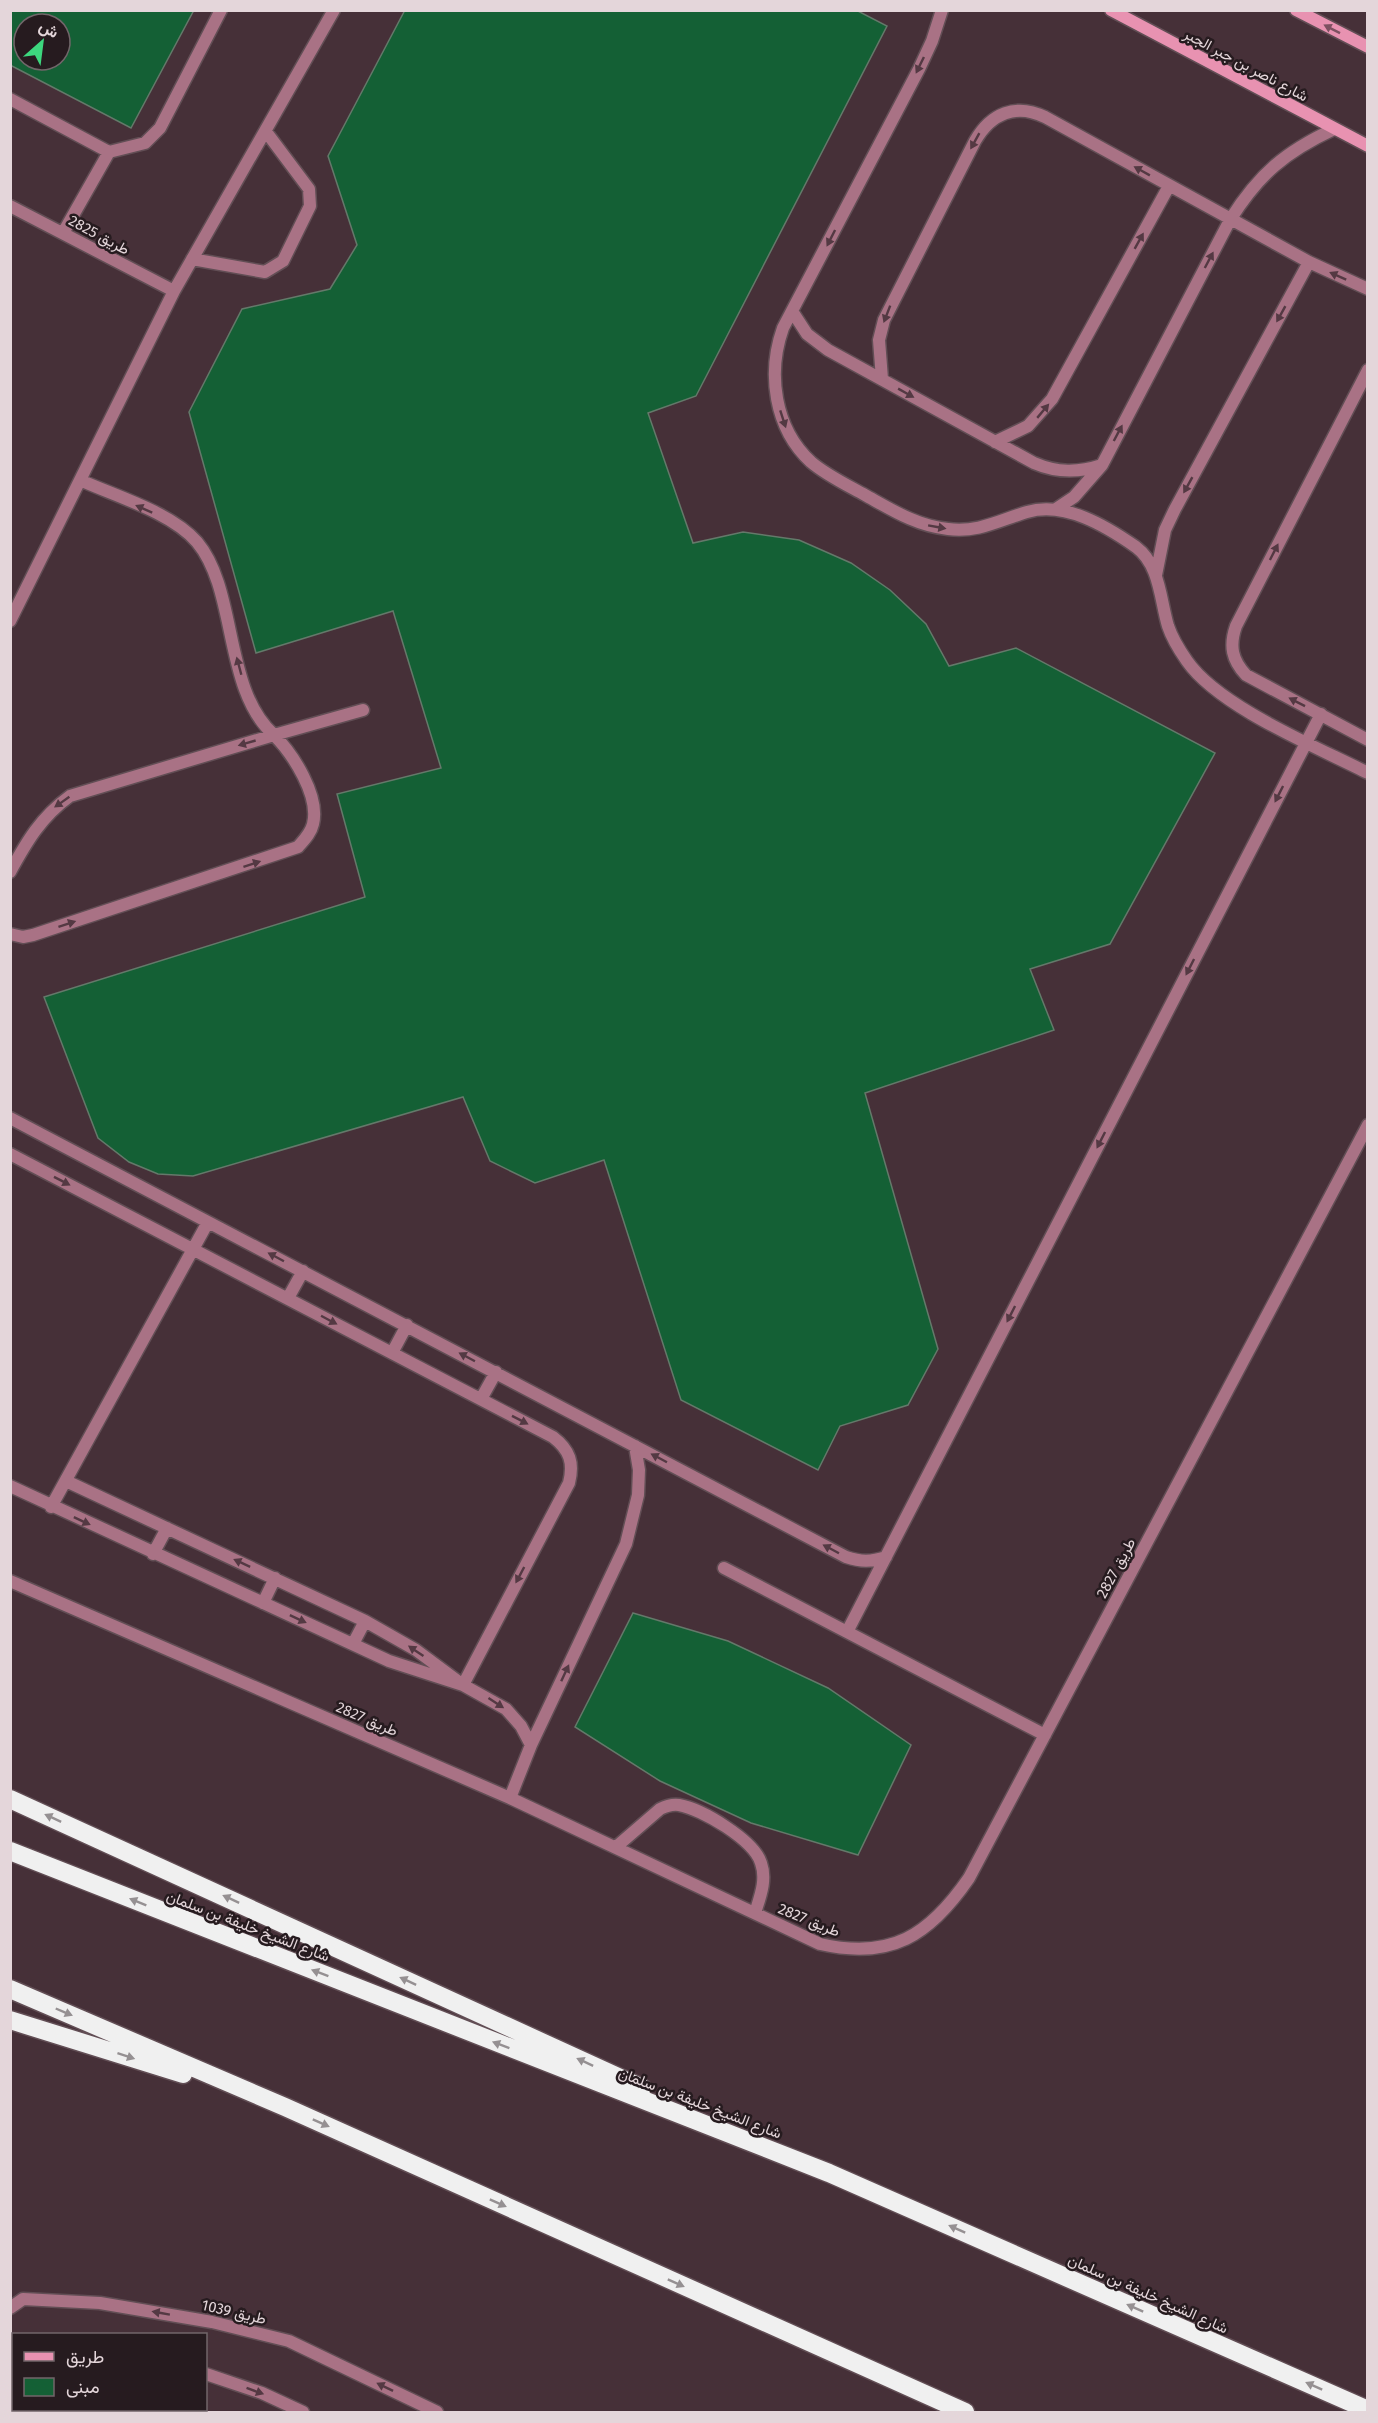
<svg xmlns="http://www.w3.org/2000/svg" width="1378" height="2423" viewBox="0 0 1378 2423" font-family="'Fira Sans',Vazirmatn,sans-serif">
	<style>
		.building { fill: #146035; stroke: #64796a; stroke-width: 1.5; fill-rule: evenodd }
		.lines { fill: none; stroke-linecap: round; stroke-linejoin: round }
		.service-casing { stroke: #624e55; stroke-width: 15 }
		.minor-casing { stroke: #624e55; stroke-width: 15 }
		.secondary-casing { stroke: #624e55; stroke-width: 15 }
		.motorway-casing { stroke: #624e55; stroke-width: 21 }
		.service { stroke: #a97285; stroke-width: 12 }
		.minor { stroke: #a97285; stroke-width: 12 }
		.secondary { stroke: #e892b1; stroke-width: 12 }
		.motorway { stroke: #f0f0f0; stroke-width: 18 }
		.oneway { fill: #7d5161 }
		.oneway2 { fill: #543943 }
		.oneway3 { fill: #959092 }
		.labels { text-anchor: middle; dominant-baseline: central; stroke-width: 5; stroke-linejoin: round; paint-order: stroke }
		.street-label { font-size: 15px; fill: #e4d6da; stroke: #261b1f }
	</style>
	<rect width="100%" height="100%" fill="#463038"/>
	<!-- building -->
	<path class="building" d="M10,10H194L131,128L10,65ZM24,24H60V60H24Z
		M405,10H856L887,26L696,396L648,413L693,543L743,532L799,540L851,563L890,590L926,624L949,666L1016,648L1215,753L1110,944L1030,969L1054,1030L865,1093L938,1349L908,1405L840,1426L818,1470L681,1400L604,1160L535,1183L490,1161L463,1097L193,1176L158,1174L129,1162L98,1138L44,997L365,897L337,794L441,768L393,611L256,653L189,412L242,309L330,289L357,245L328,156Z
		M633,1613L728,1641L828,1688L911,1745L858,1855L751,1823L660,1781L575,1727Z"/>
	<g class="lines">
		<defs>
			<path id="service" d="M942,10L932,41L919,69L783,328C767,373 774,428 811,462C826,475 847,485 865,495C892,510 917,526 948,529C978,533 1000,520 1027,512C1065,501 1106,526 1136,547C1160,565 1160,599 1168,626C1172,638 1180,651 1187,661C1219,707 1317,747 1368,773
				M10,99L109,152L145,143L160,128L221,10
				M10,206L174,291
				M63,233L109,152
				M192,259L265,272L283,261L310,206L309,189L267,133
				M792,311L807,334L828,350L1034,463C1057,473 1078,473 1102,465
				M1368,370L1236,626C1229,646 1232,660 1246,675L1368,740
				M882,379L879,340L884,320L975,141C991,113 1016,103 1045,117L1309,262L1368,289
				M995,442L1028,426L1052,399L1169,186
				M80,480C115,496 171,512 197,542C238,591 223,690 274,735L363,710
				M1056,509L1074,497L1102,465L1230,220C1259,174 1285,152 1334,129
				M1156,575L1165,530L1175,509L1309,262
				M10,621L174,291L334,10
				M10,872C27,841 41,817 70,796L274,735C293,754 320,796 313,824C311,833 304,840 298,847L33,935L23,937L10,934
				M10,1118L846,1557C861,1562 871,1562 886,1557
				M10,1154L553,1437C570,1450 574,1463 569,1483L463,1685L416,1650L365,1621L66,1481
				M288,1298L303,1271
				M392,1353L407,1325
				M481,1399L496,1372
				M10,1486L389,1661L463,1685L506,1709L521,1726L531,1745
				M51,1507L208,1222
				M153,1554L167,1528
				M724,1568L1045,1735
				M10,1581L510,1798L820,1944C891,1960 929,1936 969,1878L1368,1125
				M263,1603L275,1578
				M847,1632L1321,714
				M353,1644L365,1621
				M510,1798L531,1745L626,1544L638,1495L639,1470L635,1446
				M616,1847L660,1809C666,1806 672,1804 679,1805C702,1809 754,1840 761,1863C767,1880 760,1897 755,1913"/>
			<path id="minor" d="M10,2308L23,2299L100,2303L212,2322L289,2341L437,2412
				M10,2344L14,2345
				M206,2374L262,2393L303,2412
				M35,2412L40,2410"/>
			<path id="secondary" d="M1111,10L1368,146
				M1296,10L1368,47"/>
			<path id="motorway" d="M10,1799L642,2088
				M10,1851L829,2173L1368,2410
				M10,1989L285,2107L965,2412
				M10,2020L183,2074"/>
		</defs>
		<!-- service casing -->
		<use href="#service" class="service-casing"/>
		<!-- minor casing -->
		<use href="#minor" class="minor-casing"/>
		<!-- secondary casing -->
		<use href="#secondary" class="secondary-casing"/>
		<!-- motorway casing -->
		<use href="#motorway" class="motorway-casing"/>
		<!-- service -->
		<use href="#service" class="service"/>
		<!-- minor -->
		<use href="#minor" class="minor"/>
		<!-- secondary -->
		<use href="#secondary" class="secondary"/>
		<!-- motorway -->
		<use href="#motorway" class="motorway"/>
	</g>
	<!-- one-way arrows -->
	<defs><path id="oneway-solid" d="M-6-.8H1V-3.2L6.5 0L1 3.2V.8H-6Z" transform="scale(1.5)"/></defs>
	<use class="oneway" href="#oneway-solid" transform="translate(1332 29) rotate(-153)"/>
	<g class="oneway2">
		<use href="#oneway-solid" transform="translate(920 65) rotate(116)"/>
		<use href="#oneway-solid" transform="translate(975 141) rotate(119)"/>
		<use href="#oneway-solid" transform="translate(1142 171) rotate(-151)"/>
		<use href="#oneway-solid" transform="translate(831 238) rotate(117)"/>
		<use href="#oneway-solid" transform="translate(1139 241) rotate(-61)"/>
		<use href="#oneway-solid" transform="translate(1209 260) rotate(-62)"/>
		<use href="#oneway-solid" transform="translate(1338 276) rotate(-156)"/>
		<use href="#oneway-solid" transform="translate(887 314) rotate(111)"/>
		<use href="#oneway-solid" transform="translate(1281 314) rotate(119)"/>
		<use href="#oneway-solid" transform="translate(906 393) rotate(29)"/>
		<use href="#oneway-solid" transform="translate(1043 411) rotate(-50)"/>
		<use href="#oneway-solid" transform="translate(783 419) rotate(72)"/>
		<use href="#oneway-solid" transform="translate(1118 433) rotate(-62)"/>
		<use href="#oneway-solid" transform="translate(1188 485) rotate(119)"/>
		<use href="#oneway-solid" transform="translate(144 509) rotate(-156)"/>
		<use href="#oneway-solid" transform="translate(937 527) rotate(10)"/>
		<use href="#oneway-solid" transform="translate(1274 552) rotate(-63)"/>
		<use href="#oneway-solid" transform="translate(239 666) rotate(-105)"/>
		<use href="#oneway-solid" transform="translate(1297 702) rotate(-153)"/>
		<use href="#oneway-solid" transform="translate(247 743) rotate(164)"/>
		<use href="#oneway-solid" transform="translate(1279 794) rotate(117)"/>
		<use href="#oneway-solid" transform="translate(62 802) rotate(145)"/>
		<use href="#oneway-solid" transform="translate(252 864) rotate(-18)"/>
		<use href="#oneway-solid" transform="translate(67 924) rotate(-18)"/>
		<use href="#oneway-solid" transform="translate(1190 967) rotate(117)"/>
		<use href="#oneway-solid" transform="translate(1101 1140) rotate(117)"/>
		<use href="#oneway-solid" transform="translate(62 1181) rotate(27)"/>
		<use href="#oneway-solid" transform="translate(276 1257) rotate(-152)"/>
		<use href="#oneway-solid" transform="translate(1011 1314) rotate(117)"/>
		<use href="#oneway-solid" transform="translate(329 1320) rotate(28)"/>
		<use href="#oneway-solid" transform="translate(467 1357) rotate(-152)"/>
		<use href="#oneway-solid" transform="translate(520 1420) rotate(27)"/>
		<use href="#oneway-solid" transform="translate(659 1458) rotate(-152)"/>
		<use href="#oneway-solid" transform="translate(82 1521) rotate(25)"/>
		<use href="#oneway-solid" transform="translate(831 1549) rotate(-152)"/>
		<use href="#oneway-solid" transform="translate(242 1563) rotate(-155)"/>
		<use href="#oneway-solid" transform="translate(520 1575) rotate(118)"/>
		<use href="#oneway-solid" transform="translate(298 1619) rotate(25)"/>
		<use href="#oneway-solid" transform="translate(416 1651) rotate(-146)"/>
		<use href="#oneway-solid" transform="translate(565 1673) rotate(-65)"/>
		<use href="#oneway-solid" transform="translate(496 1703) rotate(33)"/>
		<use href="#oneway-solid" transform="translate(161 2313) rotate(-170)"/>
		<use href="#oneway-solid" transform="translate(385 2387) rotate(-154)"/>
		<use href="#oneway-solid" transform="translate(255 2391) rotate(20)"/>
	</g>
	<g class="oneway3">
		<use href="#oneway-solid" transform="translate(53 1818) rotate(-155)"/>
		<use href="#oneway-solid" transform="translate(231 1899) rotate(-155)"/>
		<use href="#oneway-solid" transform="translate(138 1902) rotate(-158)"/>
		<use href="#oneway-solid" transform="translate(320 1973) rotate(-159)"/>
		<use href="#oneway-solid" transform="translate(408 1981) rotate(-155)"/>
		<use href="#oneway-solid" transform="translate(64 2012) rotate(23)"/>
		<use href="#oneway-solid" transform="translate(501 2045) rotate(-159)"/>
		<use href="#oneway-solid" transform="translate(126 2056) rotate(18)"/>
		<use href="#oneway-solid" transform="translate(585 2062) rotate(-155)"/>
		<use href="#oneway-solid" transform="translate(321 2123) rotate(24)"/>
		<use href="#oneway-solid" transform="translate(498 2203) rotate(24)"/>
		<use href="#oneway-solid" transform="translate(957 2229) rotate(-156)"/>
		<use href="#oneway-solid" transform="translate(676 2283) rotate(24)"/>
		<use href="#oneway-solid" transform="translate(1135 2308) rotate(-156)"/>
		<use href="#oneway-solid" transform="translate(1314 2386) rotate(-156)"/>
	</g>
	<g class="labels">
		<!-- street labels -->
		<g class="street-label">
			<text transform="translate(1246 65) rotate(28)">شارع ناصر بن جبر الجبر</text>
			<text transform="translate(99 235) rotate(28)">طريق 2825</text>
			<text transform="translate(1116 1568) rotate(-62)">طريق 2827</text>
			<text transform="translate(367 1719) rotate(23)">طريق 2827</text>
			<text transform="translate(809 1920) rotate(22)">طريق 2827</text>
			<text transform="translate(248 1926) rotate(21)">شارع الشيخ خليفة بن سلمان</text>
			<text transform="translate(700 2103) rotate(21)">شارع الشيخ خليفة بن سلمان</text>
			<text transform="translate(1148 2294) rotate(24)">شارع الشيخ خليفة بن سلمان</text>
			<text transform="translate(234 2312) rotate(13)">طريق 1039</text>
		</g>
	</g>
	<!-- border -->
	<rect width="1378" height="2423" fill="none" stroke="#e4d6da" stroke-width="24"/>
	<!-- legend -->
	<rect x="12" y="2333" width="195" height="78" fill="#261b1f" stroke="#72666a" stroke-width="1.5"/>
	<rect x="24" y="2352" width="30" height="9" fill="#e892b1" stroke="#72666a" stroke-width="1.5"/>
	<text x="66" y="2363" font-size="18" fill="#e4d6da">طريق</text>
	<rect x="24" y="2378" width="30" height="18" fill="#146035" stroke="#72666a" stroke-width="1.5"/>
	<text x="66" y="2393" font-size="18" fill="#e4d6da">مبنى</text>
	<!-- north arrow -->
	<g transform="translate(42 42) rotate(28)"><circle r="28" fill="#261b1f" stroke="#72666a" stroke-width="1.5"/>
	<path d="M0-4.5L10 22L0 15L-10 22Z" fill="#3dd77e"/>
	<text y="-9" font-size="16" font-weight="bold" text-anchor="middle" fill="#e4d6da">ش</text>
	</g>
</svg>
